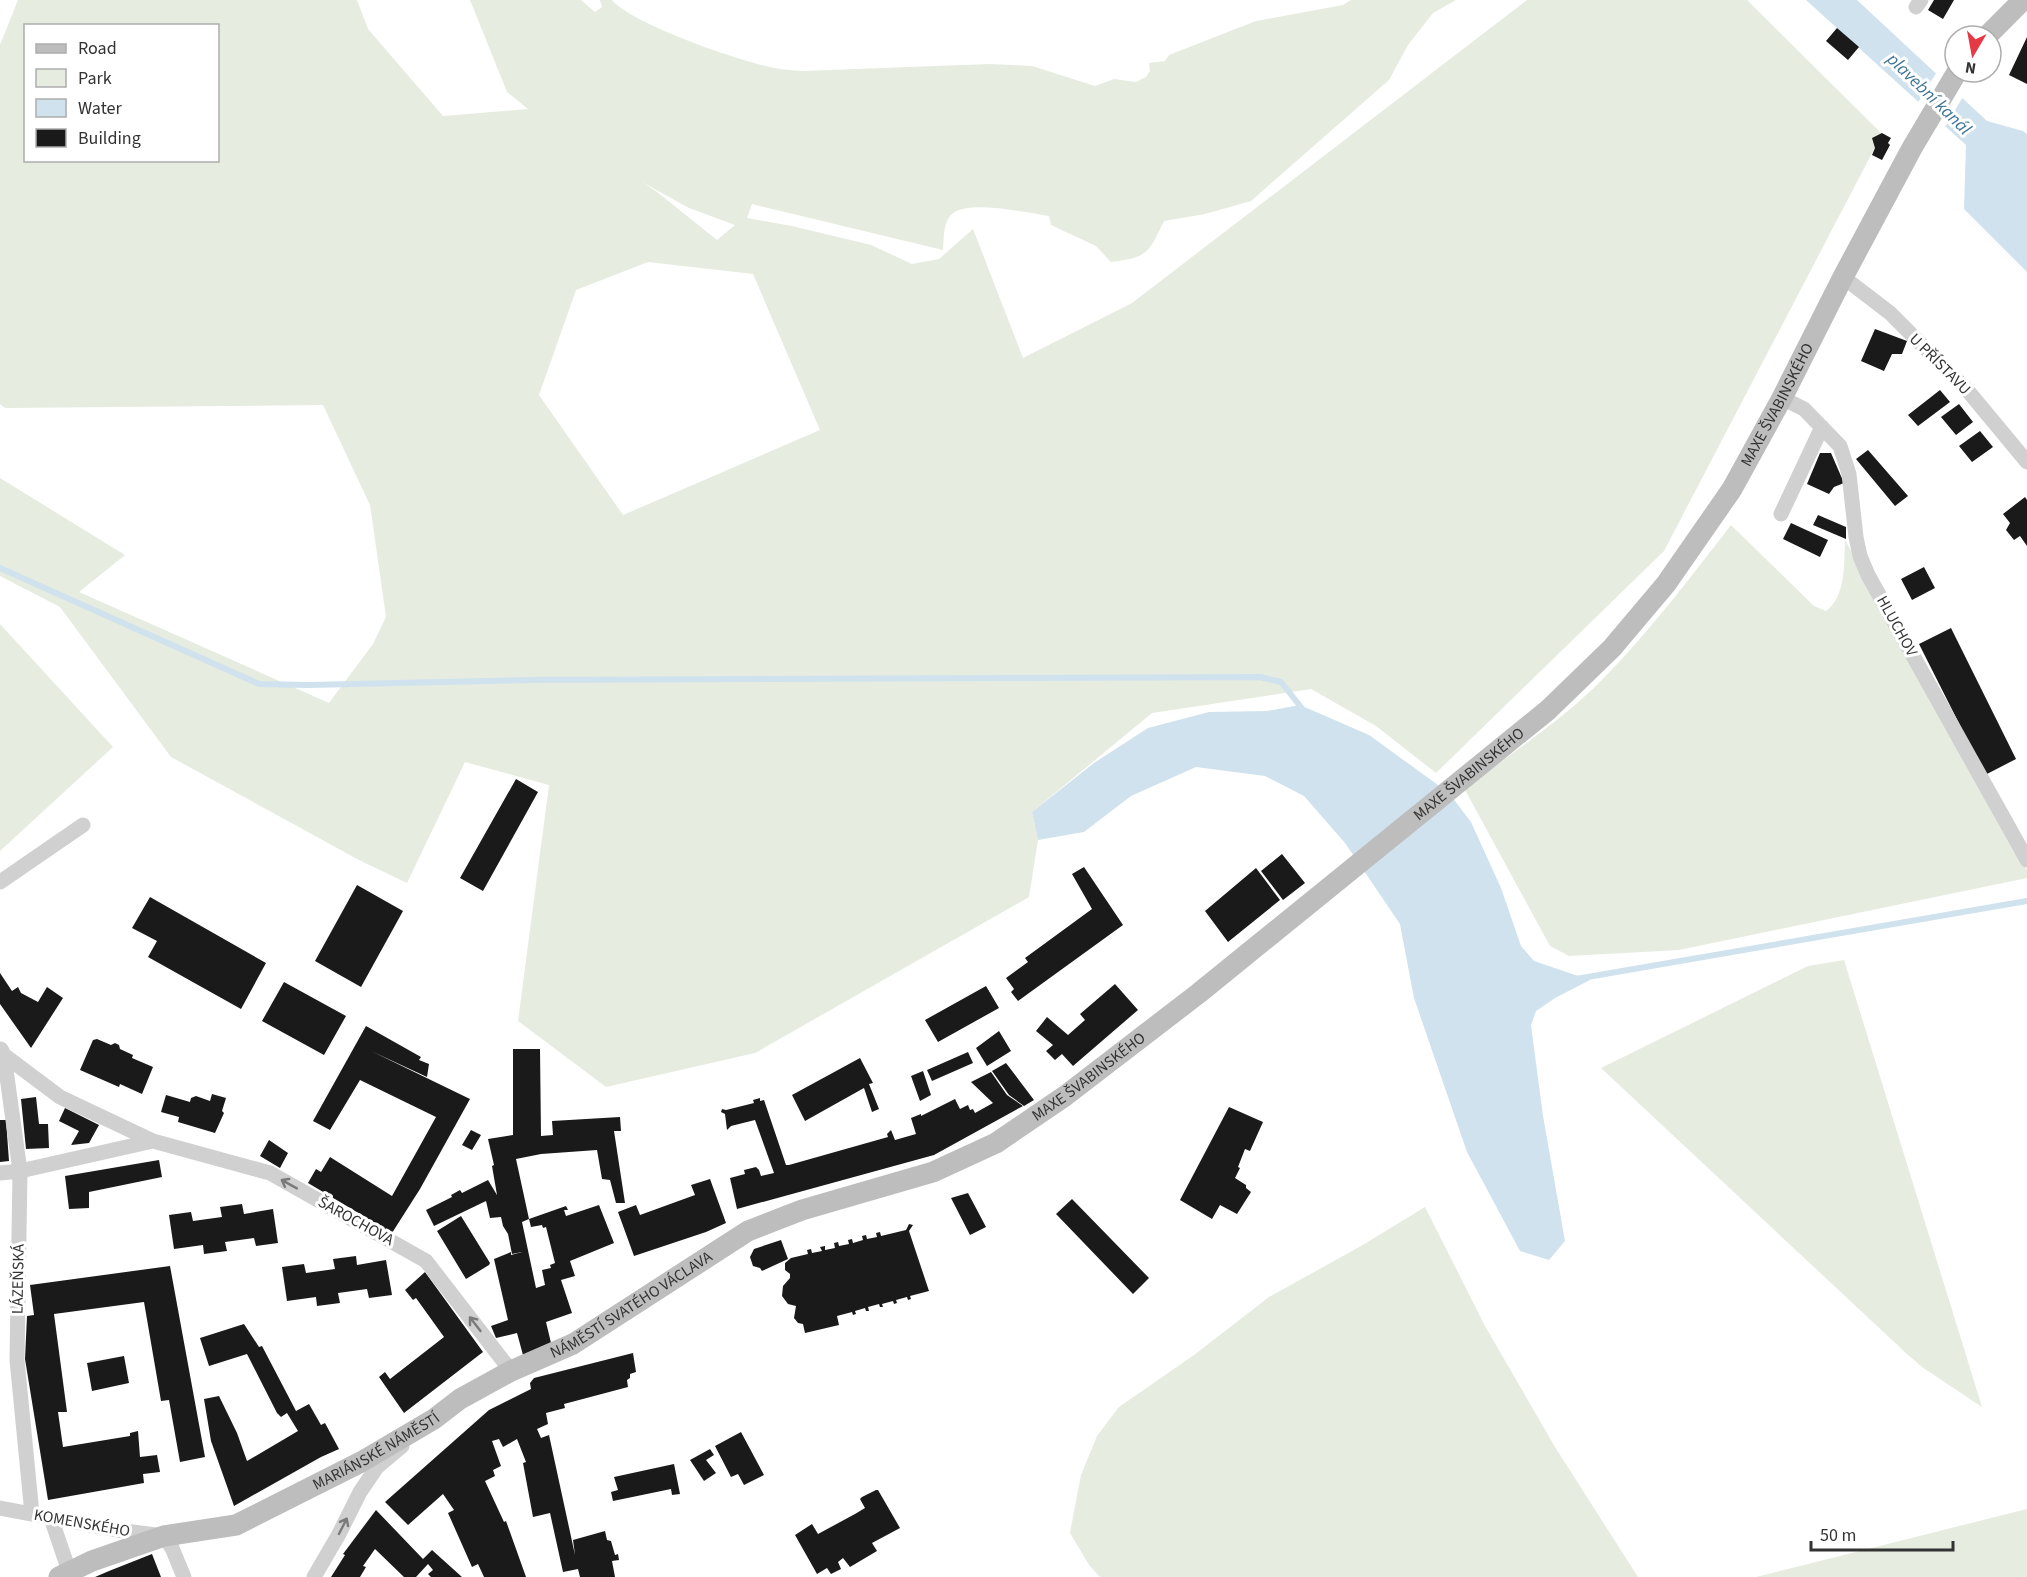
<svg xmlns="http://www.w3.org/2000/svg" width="2027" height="1577" viewBox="0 0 2027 1577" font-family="'Source Sans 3',sans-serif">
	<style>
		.green { fill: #e6ecdf; fill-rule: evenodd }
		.water { fill: #cfe2ee }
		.pier { fill: #fff }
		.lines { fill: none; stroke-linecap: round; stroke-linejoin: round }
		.stream { stroke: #cfe2ee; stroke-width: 6 }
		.building { fill: #1a1a1a; fill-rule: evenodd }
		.street { stroke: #d0d0d0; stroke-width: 15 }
		.secondary { stroke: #bdbdbd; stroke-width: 21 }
		.oneway { stroke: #7a7a7a }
		.labels { text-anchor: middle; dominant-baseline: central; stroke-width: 6; stroke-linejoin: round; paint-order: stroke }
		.street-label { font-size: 16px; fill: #333; stroke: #fff }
		.water-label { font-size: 18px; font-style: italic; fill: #3f7597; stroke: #fff }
	</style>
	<rect width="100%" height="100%" fill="#fff"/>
	<!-- green -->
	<path class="green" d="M18,0H357L368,29L443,116L528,109L507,92L470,0H581L595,12L602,7L600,0H612C632,24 737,60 770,67C781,70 792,70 803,71L990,64L1032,66L1095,86L1114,79L1136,82L1146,77L1150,71L1149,63L1165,61L1169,55L1256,21L1343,5L1351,0H1456L1433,13L1408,45L1389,80L1251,201L1205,214L1164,221C1148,254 1148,257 1111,262L1096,246L1051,225L1049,216C1026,213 969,199 952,214C943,222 944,239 943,250L752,204L747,218L792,226L871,245L912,264L939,259L973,229L1023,358L1132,303L1527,0H1747L1882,134L1664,551L1436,773L1376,726L1311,689L1152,713L1032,812L1038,840L1029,897L755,1053L606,1087L518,1021L549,785L465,762L407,883L359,860L171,757L60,607L0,576V478L125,555L79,592L329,703L373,644L386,617L370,505L323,405L5,408L0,404V45ZM26,26H218V160H26ZM642,182L689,208L735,225L717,240L657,192ZM648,262L753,274L820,430L623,515L539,395L576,290Z
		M1731,525L1814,606L1826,611C1846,597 1844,563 1845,540L2013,851L2027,870V878L1679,950L1569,956L1550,946L1464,788C1511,754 1561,721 1602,680C1649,632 1690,578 1731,525Z
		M0,624L113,747L0,851Z
		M1844,960L1982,1407L1922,1367L1907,1354L1601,1068L1808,966Z
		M1425,1207L1485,1326L1555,1447L1638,1577H1100L1089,1565L1070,1533L1081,1475L1097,1436L1119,1407L1194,1355L1269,1297L1361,1246Z
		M2027,1509V1577H1756Z"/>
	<!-- water -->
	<path class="water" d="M1806,0H1857L1987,121L2023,131L2027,134V272L1964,209L1966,145Z
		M1300,705L1369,735L1449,793L1471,822L1501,888L1521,946L1534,961L1590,980L1555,998L1536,1011L1531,1025L1543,1116L1565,1241L1549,1260L1520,1251L1467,1152L1414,998L1400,924L1345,843L1304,796L1265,776L1196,767L1131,796L1084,832L1038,840L1032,812L1094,763L1148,728L1209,712L1267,711Z"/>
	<!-- pier -->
	<path class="pier" d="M1938,70L1964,95L1944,129L1917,104Z"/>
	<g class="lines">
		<!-- stream -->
		<path class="stream" d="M0,568L259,684L309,685L528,680L1260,677L1281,682L1304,711
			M1576,979L2027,901"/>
	</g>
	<!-- building -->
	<path class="building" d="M1934,0H1954L1943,19L1928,10Z
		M1837,28L1859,47L1848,60L1826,41Z
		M2027,37V84L2009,75Z
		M1882,133L1891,138L1888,143L1890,145L1882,160L1872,155L1875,148L1872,138Z
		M1875,329L1907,341L1902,354H1892L1884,371L1861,361Z
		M1940,390L1950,402L1918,426L1908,415Z
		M1959,404L1973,422L1956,435L1941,417Z
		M1980,431L1993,447L1972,462L1959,446Z
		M1868,450L1908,496L1895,506L1856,459Z
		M1820,453H1831L1844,483L1834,487L1829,494L1807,484Z
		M2025,497L2027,500V546L2020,536L2014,540L2006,530L2010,523L2003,514Z
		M1818,515L1846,527V539L1813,525Z
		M1791,523L1828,540L1820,557L1783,539Z
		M1924,567L1935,588L1912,600L1901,579Z
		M1951,628L2016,759L1985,775L1919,644Z
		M516,779L538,792L483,891L460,878Z
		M1282,854L1305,883L1283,900L1261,871Z
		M1084,867L1123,925L1018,1001L1011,992L1014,989L1006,978L1028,962L1025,958L1092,909L1072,874Z
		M1256,868L1280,900L1228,942L1205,911Z
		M357,885L403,911L361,987L315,961Z
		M150,897L266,963L241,1009L148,957L157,941L132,928Z
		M0,973L12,991L18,987L21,993L38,1002L47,987L63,998L31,1048L0,1004Z
		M284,982L346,1016L324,1055L262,1021Z
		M1115,984L1138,1010L1073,1066L1062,1054L1055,1060L1046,1051L1053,1045L1036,1031L1047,1017L1068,1035L1085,1020L1080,1014Z
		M986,986L999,1008L938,1042L925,1020Z
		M366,1026L421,1057L419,1060L429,1064L427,1077L371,1051L470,1099L420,1189L392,1233L308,1183L316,1169L321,1172L330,1157L392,1196L436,1117L360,1080L330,1130L313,1121Z
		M999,1031L1011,1051L987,1066L976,1048Z
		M97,1039L111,1045L115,1043L119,1045L120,1049L133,1055L132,1058L153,1067L142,1094L120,1084L119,1087L80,1070L93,1040Z
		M513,1049H540L541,1136L553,1135L552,1121L620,1117L621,1131H614L625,1203H616L610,1180L602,1179L597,1150L541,1154L516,1159L529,1219L566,1206L568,1210H564L566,1216L599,1205L614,1243L570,1261L575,1276L561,1280L572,1313L546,1322L552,1347L523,1355L517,1333L496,1338L491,1326L508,1320L494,1259L511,1252V1255L522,1252L512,1254L508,1234L503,1226L501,1217L490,1218L486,1201L434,1226L426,1210L452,1197L451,1195L460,1190L462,1193L488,1180L497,1195L492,1166L494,1165L488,1139L513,1135ZM529,1219L531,1227L542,1225L543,1228L546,1227L555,1263L550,1265L551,1268L542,1270L545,1285L536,1288L522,1222Z
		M968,1052L973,1063L932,1081L927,1070Z
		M860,1058L873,1083L869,1084L879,1109L872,1112L864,1088L805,1121L792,1095Z
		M1006,1063L1034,1100L1024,1106L1009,1095L992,1071Z
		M923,1071L931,1095L920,1101L911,1076Z
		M991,1072L1007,1095L1023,1106L934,1155L737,1209L730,1178L745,1174L744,1170L756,1167L759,1170L761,1176L774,1173L755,1120L731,1126L727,1130L725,1114L721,1112L722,1109L726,1110L754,1103L753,1100L760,1098V1101L764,1100L786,1165H789L888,1137L887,1134L891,1130L895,1140L916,1134L911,1118L921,1114V1116L955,1099L960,1109L968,1105L970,1110L973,1109L975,1113L993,1103L971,1082Z
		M212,1094L226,1098L222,1111L224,1113L215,1133L178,1122L179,1117L161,1112L166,1095L190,1102L191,1098L196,1096L210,1101Z
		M36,1097L39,1124H48L49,1148L26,1149L21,1099Z
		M1229,1107L1263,1122L1250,1151L1245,1149L1238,1167L1240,1168L1235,1178L1246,1185V1188L1251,1192L1237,1214L1220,1205L1212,1219L1180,1200Z
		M65,1108L99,1125L89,1143L71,1145L79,1131L59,1121Z
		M0,1120H6L9,1161L0,1162Z
		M471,1130L481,1135L472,1150L462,1145Z
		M269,1140L288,1153L280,1168L260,1156Z
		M159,1160L162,1177L89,1192V1208L69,1209L65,1176Z
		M710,1179L726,1223L706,1232L634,1256L618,1212L636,1205L640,1215L695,1195L691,1185Z
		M968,1193L986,1227L970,1235L951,1198Z
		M1072,1199L1149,1278L1133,1294L1056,1214Z
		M242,1204L244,1214L273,1209L278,1243L256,1246L254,1238L225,1242L227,1251L204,1254L203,1245L174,1249L169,1215L191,1212L193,1221L222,1217L220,1207Z
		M461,1216L490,1263L489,1265L466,1279L437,1231Z
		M909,1224L913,1225L909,1231L929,1291L910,1296L911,1299L908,1300L907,1297L896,1300L897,1303L894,1304L893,1301L882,1304L883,1307H880L879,1304L868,1307L869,1311H866L865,1308L855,1311L856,1314L853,1315L852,1312L837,1316L839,1325L805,1333L803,1324L798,1323L794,1318L796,1306L788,1304L782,1296L783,1286L790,1278V1274L785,1270V1263L791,1258L808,1254L807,1250L811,1249L812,1253L822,1251L820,1247L825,1246V1250L835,1248L834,1243L838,1242L839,1246L849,1244L848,1240L852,1239L853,1243L863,1240L862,1236L866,1235L867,1239L877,1237L876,1233L880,1232L881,1236L906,1230Z
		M781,1240L788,1259L762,1271L760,1268L753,1266L750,1257L754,1249Z
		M356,1256L357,1265L386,1260L392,1295L369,1298L367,1289L338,1293L340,1303L317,1306L316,1297L287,1301L282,1267L304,1264L306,1273L335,1269L333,1259Z
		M170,1266L205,1457L180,1462L169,1400L161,1401L144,1302L54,1314L67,1412H58L63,1447L130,1436V1433L138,1431L140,1457L157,1455L160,1472L143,1474L144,1483L48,1500L25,1359L27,1316L34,1315L30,1285Z
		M425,1272L483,1352L404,1413L379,1377L385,1372L390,1379L444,1337L416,1298L413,1300L405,1290Z
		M244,1324L259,1347L262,1346L296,1411L309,1404L321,1425L325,1423L339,1449L321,1457L234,1506L211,1441L204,1399L219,1396L237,1433L247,1461L298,1431L287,1413L281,1417L277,1413L247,1354L209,1366L200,1338Z
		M633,1353L636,1372L630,1374V1378L627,1380L628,1387L564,1404L565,1408L546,1413L548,1424L537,1429L541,1438L549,1435L575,1555L573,1540L605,1531L607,1540L611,1541L615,1555L618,1554L619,1560L612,1561L615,1577H580L578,1569L563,1572L550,1513L533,1517L523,1463L526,1462L517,1439L503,1447L499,1439L492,1441L501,1466L493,1470L495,1476L485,1481L504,1522L506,1521L526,1577H484L478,1564L472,1567L448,1513L454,1510L443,1494L408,1525L385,1502L489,1410L531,1389L530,1383L534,1378Z
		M124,1356L129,1383L92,1391L87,1363Z
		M741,1432L764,1475L744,1485L738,1474L731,1477L715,1446Z
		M710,1449L714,1455L706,1460L716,1473L704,1481L690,1460Z
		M674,1464L680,1494L672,1495L671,1489L613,1501L611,1492L618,1490L614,1477Z
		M876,1490H878L900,1528L872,1543L877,1551L850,1567L843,1558L838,1562L841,1569L831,1574L827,1568L817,1574L795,1535L812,1524L818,1534L855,1514L865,1508L860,1499L862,1497Z
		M376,1510L423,1559L432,1550L462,1577H431L428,1574L433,1570L428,1564L416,1577H404L375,1549L363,1566L366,1567L360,1577H331L345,1555L343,1554Z
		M152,1554L161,1577H95L109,1571Z"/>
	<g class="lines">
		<!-- street -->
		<path class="street" d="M1916,7L1921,0
			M1843,277L1890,313L1968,391L2027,462
			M1782,398L1804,409L1840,446L1849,474L1856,537L1860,556L1868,575L2027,860
			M1781,514L1822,427
			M0,882L83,825
			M1,1049L4,1055L20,1171L17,1360L32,1514
			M4,1055L60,1097L153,1141L270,1173L426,1261L511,1371
			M0,1173L20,1171L153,1141
			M0,1508L117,1530L164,1536L172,1548L184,1577
			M51,1518L69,1571
			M314,1577L339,1534L360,1492L377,1467L402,1446"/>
		<!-- secondary -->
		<g class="secondary">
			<path d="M1987,36L2023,0"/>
			<path id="s1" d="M59,1577L92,1561L164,1536L236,1525L361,1462L434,1419L460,1399L511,1371L573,1344L748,1231L802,1210L933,1172L996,1143L1065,1096L1199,993L1548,710L1612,648L1666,584L1732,489L1782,398L1843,277L1912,148L1957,72"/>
		</g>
	</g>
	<!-- one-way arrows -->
	<defs><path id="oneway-shaft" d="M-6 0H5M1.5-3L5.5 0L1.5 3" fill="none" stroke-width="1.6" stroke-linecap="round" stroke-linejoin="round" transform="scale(1.5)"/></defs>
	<g class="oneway">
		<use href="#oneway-shaft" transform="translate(289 1184) rotate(-151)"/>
		<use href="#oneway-shaft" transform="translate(475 1324) rotate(-128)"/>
		<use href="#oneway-shaft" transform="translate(343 1526) rotate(-63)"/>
	</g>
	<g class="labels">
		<!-- street labels -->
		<g class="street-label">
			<text transform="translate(1940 364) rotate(45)">U PŘÍSTAVU</text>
			<text stroke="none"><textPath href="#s1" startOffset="2127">MAXE ŠVABINSKÉHO</textPath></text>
			<text transform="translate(1897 626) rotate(61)">HLUCHOV</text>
			<text stroke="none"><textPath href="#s1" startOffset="1641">MAXE ŠVABINSKÉHO</textPath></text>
			<text stroke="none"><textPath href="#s1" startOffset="1155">MAXE ŠVABINSKÉHO</textPath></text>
			<text transform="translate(356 1221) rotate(29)">ŠAROCHOVA</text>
			<text transform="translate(18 1279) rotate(-89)">LÁZEŇSKÁ</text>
			<text stroke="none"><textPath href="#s1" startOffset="639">NÁMĚSTÍ SVATÉHO VÁCLAVA</textPath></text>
			<text stroke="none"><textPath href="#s1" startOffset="344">MARIÁNSKÉ NÁMĚSTÍ</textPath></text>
			<text transform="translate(82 1523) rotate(10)">KOMENSKÉHO</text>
		</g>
		<!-- water labels -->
		<g class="water-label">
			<text transform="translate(1929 94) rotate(44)">plavební kanál</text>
		</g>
	</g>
	<!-- legend -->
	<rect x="24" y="24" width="195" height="138" fill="#ffffff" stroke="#adadad" stroke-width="1.5"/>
	<rect x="36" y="44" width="30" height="9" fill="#bdbdbd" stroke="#adadad" stroke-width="1.5"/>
	<text x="78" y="54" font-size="18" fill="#333333">Road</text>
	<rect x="36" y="69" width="30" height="18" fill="#e6ecdf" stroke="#adadad" stroke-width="1.5"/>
	<text x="78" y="84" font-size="18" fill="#333333">Park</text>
	<rect x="36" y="99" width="30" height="18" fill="#cfe2ee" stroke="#adadad" stroke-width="1.5"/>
	<text x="78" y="114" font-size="18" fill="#333333">Water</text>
	<rect x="36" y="129" width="30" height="18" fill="#1a1a1a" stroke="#adadad" stroke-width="1.5"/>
	<text x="78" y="144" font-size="18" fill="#333333">Building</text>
	<!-- north arrow -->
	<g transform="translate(1973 54) rotate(190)"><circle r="28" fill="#ffffff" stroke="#adadad" stroke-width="1.5"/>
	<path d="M0-4.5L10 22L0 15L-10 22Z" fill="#e63946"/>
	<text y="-9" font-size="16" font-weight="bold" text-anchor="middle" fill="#333333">N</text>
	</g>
	<!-- scale -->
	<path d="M1811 1541v9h142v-9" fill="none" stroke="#333333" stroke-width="3"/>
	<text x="1820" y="1541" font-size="18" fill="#333333" stroke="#ffffff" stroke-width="4.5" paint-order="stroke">50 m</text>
</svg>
